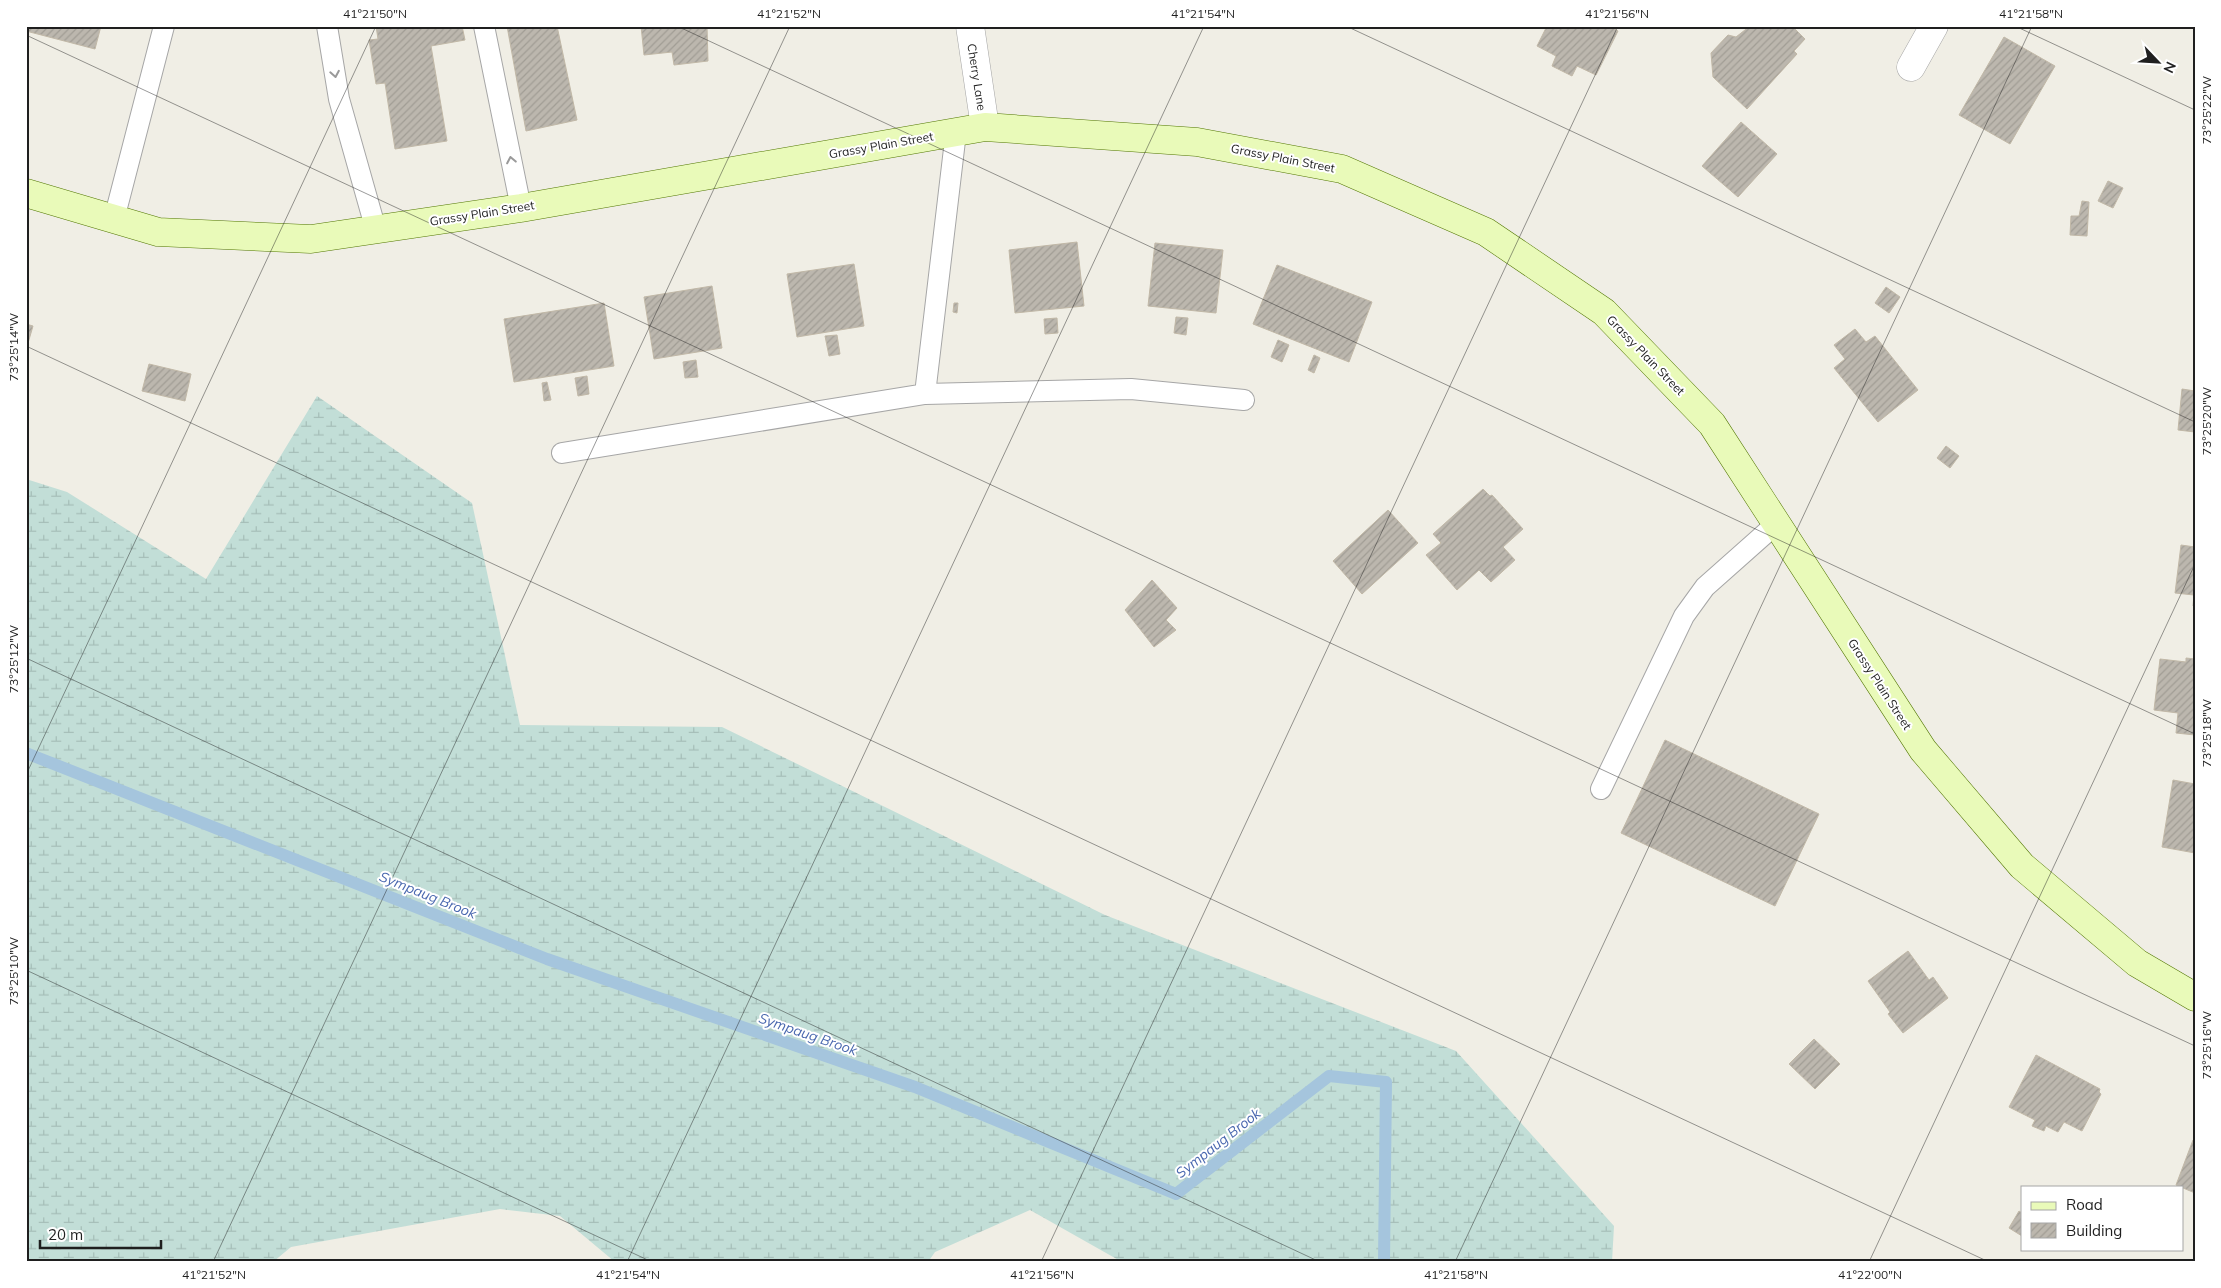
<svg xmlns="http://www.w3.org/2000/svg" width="2221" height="1288" viewBox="0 0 2221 1288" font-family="Mulish,sans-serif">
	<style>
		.wetland { fill: url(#wetland-marsh) }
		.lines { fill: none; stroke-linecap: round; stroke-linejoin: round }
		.stream { stroke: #a5c5dd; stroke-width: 12 }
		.building { fill: url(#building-hatch); stroke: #c1b8a7 }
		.service-casing { stroke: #a6a6a6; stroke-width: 22 }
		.minor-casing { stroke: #a6a6a6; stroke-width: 29 }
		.secondary-casing { stroke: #537704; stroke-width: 29 }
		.service { stroke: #fff; stroke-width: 20 }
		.minor { stroke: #fff; stroke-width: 28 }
		.secondary { stroke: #e9fab9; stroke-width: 28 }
		.oneway { stroke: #9a9a9a }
		.ticks { fill: none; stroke: #1f1f1f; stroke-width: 1; stroke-opacity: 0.45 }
		.labels { text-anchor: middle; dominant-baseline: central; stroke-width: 4; stroke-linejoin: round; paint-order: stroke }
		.street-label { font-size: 12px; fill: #1f1f1f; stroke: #fff }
		.water-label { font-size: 14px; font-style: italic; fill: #4a68af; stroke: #fff }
		.neatline { fill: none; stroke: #1f1f1f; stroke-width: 2 }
		.ticks-label { font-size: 12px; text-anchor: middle; fill: #1f1f1f }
	</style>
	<defs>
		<pattern id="wetland-marsh" width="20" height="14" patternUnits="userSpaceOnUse" patternTransform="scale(1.25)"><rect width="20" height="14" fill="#c2ded7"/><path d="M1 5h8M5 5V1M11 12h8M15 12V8" fill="none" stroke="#a6beb8"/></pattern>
		<pattern id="building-hatch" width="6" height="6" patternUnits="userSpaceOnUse" patternTransform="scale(1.25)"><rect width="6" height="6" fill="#bcb7ae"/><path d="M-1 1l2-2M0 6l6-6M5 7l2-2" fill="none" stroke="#a19d95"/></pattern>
	</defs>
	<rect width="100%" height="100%" fill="#f0eee5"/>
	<!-- wetland -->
	<path class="wetland" d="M317,396L472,503L520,725L722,727L1105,915L1456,1051L1614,1226L1612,1262H1122L1030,1210L935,1252L928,1262H615L560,1216L500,1209L291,1247L273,1262H26V479L67,492L206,579Z"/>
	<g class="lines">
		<!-- stream -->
		<path class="stream" d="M26,753L547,959L915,1087L1176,1194L1329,1076L1386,1082L1384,1262"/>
	</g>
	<!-- building -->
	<path class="building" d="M26,26H101L95,49L26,31Z
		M376,26H462L465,40L431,46L447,141L395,149L385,83L376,84L369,40L378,39Z
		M507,26H557L577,120L526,131Z
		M641,26H707L708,61L674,65L672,52L644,55Z
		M1547,26H1609L1618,31L1596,75L1577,66L1572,76L1552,66L1556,56L1537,46Z
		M1750,26H1792L1805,39L1794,51L1797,54L1747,109L1713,77L1711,53L1728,35L1736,37Z
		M2004,37L2055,66L2010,144L1959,115Z
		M1741,122L1777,154L1738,197L1702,166Z
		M2108,181L2123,188L2113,208L2098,201Z
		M2082,201L2089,202L2087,236L2070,235L2071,216H2079Z
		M1077,242L1084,306L1015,313L1009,250Z
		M1155,243L1223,250L1216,313L1148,306Z
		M854,264L864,326L797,337L787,274Z
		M1277,265L1372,302L1349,362L1253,324Z
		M712,286L722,348L654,359L644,297Z
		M1886,287L1900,297L1889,313L1875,303Z
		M604,303L614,366L514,382L504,319Z
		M954,303H958L957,313L953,312Z
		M1176,317L1188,318L1186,335L1174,333Z
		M1057,318L1058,333L1045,334L1044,319Z
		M26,324L33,326L26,350Z
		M1855,329L1866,342L1875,336L1918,390L1878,422L1834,368L1845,359L1834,345Z
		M837,335L840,354L829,356L825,336Z
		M1278,340L1289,345L1282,362L1271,357Z
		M1314,355L1320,358L1314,373L1308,370Z
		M696,360L698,377L685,378L683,362Z
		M149,364L191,374L185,401L142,391Z
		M587,376L589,394L578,396L575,378Z
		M547,382L551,400L544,401L542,383Z
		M2182,389L2195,391V432L2178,430Z
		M1946,446L1959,456L1950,468L1937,458Z
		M1483,489L1490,496L1492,495L1523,529L1503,547L1515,560L1491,582L1479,570L1457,590L1426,555L1441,543L1433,534Z
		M1388,510L1418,543L1362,594L1333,561Z
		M2181,545L2195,547V606H2193L2194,595L2175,593Z
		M1152,580L1177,608L1166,620L1176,630L1154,647L1125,610Z
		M2186,658L2195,659V735L2176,733L2178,713L2154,710L2160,659L2186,662Z
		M1665,740L1819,814L1775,906L1621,833Z
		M2173,780L2195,784V853L2162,847Z
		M1908,951L1929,980L1933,977L1948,998L1903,1033L1888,1014L1890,1012L1868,981Z
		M1814,1039L1840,1064L1815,1089L1789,1064Z
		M2036,1055L2100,1089L2099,1092L2101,1094L2082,1131L2064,1122L2058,1132L2046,1126L2044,1131L2032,1126L2035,1120L2009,1107Z
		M2193,1140L2195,1141V1193L2176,1185Z
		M2019,1211L2022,1213V1236L2009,1228Z"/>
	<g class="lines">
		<defs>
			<path id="service" d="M327,26L339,99L376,230
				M484,26L521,208
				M956,132L925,394L1131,389L1244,400
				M114,219L164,26
				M562,453L925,394
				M1601,789L1684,616L1705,587L1776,524"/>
			<path id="minor" d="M970,26L985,127
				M1911,67L1934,26"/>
			<path id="secondary" d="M26,193L158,232L311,239L521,208L985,127L1197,142L1342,169L1486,232L1604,312L1712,424L1923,750L2022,866L2137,963L2195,997"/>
		</defs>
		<!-- service casing -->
		<use href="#service" class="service-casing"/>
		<!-- minor casing -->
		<use href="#minor" class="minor-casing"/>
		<!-- secondary casing -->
		<use href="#secondary" class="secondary-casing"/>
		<!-- service -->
		<use href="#service" class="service"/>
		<!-- minor -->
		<use href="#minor" class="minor"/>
		<!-- secondary -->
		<use href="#secondary" class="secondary"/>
	</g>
	<!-- one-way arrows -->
	<defs><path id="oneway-chevron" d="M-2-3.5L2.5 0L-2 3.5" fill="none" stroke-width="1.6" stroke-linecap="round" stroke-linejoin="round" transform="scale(1.25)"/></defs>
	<g class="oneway">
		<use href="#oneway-chevron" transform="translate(335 74) rotate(80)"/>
		<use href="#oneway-chevron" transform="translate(511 160) rotate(-101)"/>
	</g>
	<!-- ticks -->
	<path class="ticks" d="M677,26L2195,734M1346,26L2195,422M2015,26L2195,110M26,35L2195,1046M26,346L1989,1262M26,658L1320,1262M26,775L376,26M26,970L652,1262M213,1262L790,26M627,1262L1204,26M1041,1262L1618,26M1455,1262L2032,26M1869,1262L2195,564"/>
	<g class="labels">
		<!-- street labels -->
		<g class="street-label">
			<text transform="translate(977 77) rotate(81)">Cherry Lane</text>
			<text transform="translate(881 145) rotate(-10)">Grassy Plain Street</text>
			<text transform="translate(1283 158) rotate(11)">Grassy Plain Street</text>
			<text transform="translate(482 213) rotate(-9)">Grassy Plain Street</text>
			<text transform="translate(1646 355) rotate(46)">Grassy Plain Street</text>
			<text transform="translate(1880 684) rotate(57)">Grassy Plain Street</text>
		</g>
		<!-- water labels -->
		<g class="water-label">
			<text transform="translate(428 895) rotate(22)">Sympaug Brook</text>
			<text transform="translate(808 1034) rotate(19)">Sympaug Brook</text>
			<text transform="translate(1218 1143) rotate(-38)">Sympaug Brook</text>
		</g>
	</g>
	<!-- border -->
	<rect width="2221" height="1288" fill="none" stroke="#ffffff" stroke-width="55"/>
	<!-- legend -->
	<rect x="2021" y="1186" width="162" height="65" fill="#ffffff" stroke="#a5a5a5"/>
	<rect x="2031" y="1202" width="25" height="8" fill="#e9fab9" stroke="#a5a5a5"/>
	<text x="2066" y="1210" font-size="15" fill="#1f1f1f">Road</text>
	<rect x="2031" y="1223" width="25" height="15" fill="url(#building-hatch)" stroke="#a5a5a5"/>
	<text x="2066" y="1236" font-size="15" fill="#1f1f1f">Building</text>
	<!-- north arrow -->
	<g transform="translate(2158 62) rotate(115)" stroke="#ffffff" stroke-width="4" paint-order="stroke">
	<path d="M0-4L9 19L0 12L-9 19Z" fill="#1f1f1f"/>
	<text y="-8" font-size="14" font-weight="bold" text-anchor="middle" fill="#1f1f1f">N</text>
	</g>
	<!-- scale -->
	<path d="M40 1240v8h121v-8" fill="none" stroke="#1f1f1f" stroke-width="2.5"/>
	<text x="48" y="1240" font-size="15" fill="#1f1f1f" stroke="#ffffff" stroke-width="4" paint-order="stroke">20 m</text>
	<rect x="28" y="28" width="2166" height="1232" class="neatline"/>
	<g class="ticks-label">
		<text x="375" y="18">41°21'50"N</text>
		<text x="789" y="18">41°21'52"N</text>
		<text x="1203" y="18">41°21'54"N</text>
		<text x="1617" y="18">41°21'56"N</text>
		<text x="2031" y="18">41°21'58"N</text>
		<text transform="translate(2207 110) rotate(-90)" y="4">73°25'22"W</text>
		<text transform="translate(14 347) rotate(-90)" y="4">73°25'14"W</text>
		<text transform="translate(2207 421) rotate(-90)" y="4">73°25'20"W</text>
		<text transform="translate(14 659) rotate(-90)" y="4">73°25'12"W</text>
		<text transform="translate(2207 733) rotate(-90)" y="4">73°25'18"W</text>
		<text transform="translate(14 971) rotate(-90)" y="4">73°25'10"W</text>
		<text transform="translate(2207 1045) rotate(-90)" y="4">73°25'16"W</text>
		<text x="214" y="1279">41°21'52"N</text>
		<text x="628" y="1279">41°21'54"N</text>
		<text x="1042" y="1279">41°21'56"N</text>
		<text x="1456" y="1279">41°21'58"N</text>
		<text x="1870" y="1279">41°22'00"N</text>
	</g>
</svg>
